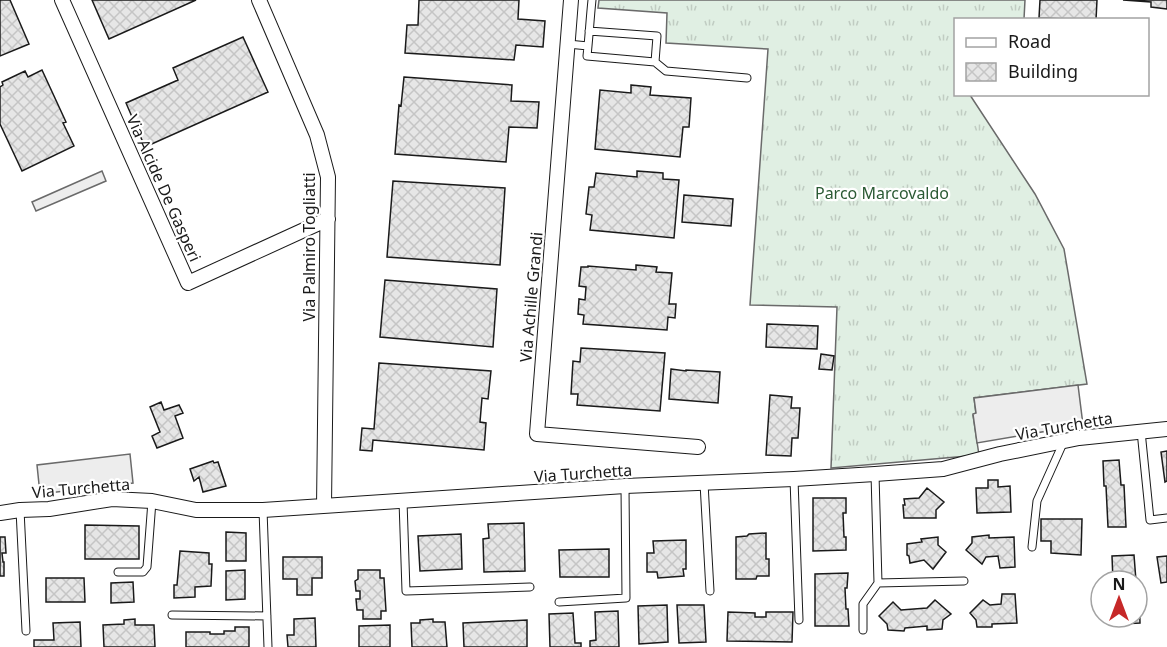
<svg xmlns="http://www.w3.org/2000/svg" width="1167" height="647" viewBox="0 0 1167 647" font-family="'Noto Sans',sans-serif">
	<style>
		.grass { fill: url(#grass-tufts); stroke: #6a6a6a; stroke-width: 1.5 }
		.parking { fill: #ededed; stroke: #6a6a6a; stroke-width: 1.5 }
		.building { fill: url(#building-cross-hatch); stroke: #1a1a1a; stroke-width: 1.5 }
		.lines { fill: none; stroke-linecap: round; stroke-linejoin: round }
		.lane-casing { stroke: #1a1a1a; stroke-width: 9 }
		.street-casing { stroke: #1a1a1a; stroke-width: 16 }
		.lane { stroke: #fff; stroke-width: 7 }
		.street { stroke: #fff; stroke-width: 14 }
		.labels { text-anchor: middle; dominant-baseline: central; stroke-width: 4.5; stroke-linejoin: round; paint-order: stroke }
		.street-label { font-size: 16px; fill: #1a1a1a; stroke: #fff }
		.park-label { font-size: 16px; fill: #2b5a34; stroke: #fff }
	</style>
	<defs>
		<pattern id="grass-tufts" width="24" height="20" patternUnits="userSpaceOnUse" patternTransform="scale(1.5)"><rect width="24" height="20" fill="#e0efe3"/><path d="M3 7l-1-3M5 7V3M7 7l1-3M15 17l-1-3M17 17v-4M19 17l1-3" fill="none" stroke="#c0ccc2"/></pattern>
		<pattern id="building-cross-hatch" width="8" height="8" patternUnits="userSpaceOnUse" patternTransform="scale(1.5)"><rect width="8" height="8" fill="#e6e6e6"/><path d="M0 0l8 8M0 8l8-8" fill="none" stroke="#c5c5c5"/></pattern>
	</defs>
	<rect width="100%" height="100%" fill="#fff"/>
	<!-- grass -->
	<path class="grass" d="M599,0H1025L1024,19L956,20V94L970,95L1035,194L1064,249L1087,384L974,398L976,414L973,415L979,455L831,468L837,307L750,305L768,49L666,43L667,13L598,8Z"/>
	<!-- parking -->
	<path class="parking" d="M102,171L106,181L36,211L32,202Z
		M1078,385L1083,425L977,443L973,414L976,413L974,398Z
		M130,454L133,483L40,494L37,465Z"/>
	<!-- building -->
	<path class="building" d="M0,0H10L29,44L0,56Z
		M92,0H196L109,39Z
		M419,0H519L518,19L545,21L543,47L516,45L514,60L405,53L407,25H418Z
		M1040,0H1097L1096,20L1039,18Z
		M1123,0H1167V9L1151,7V2Z
		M243,37L268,92L145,147L126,103L178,80L173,68Z
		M42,70L66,122L63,123L74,146L22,171L0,124V87L3,85L2,82L25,71L28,77Z
		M404,77L512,85L511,101L539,102L537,128L509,127L506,162L395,154L399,105L401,106Z
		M631,85L651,87L650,95L691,98L689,127H683L680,157L595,149L600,90L631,93Z
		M637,171L663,173V179L679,180L674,238L590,230L592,215L586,214L589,187H594L596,173L637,177Z
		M393,181L505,188L500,265L387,257Z
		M684,195L733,199L731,226L682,222Z
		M636,265L657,267L656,272L672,273L669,304H676L675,318L668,317L667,330L583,324L584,315L578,314L579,299L585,300L586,287L579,286L581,267H588V266L636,270Z
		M385,280L497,289L493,347L380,337Z
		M767,324L818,326L817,349L766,347Z
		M581,348L665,353L660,411L577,405L578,394H571L573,361L580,362Z
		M821,354L834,356L832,370L819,369Z
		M379,363L491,371L488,399L482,398L480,422L486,423L484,450L373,440L372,451L360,450L362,428L374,429Z
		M671,369L686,371V370L720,372L718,403L669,399Z
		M770,395L792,397L791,408H800L798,438H792L791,456L766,455Z
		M161,402L164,410L179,405L183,413L175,416L183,438L157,448L152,436L160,432L150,407Z
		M1167,451V481L1165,482L1161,452Z
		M1119,460L1121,485H1124L1126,527H1108L1106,486H1104L1103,461Z
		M213,461L214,463L218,462L226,486L203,492L199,477L194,481L190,469Z
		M988,480H998V487L1010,486L1011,512L977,513L976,488H988Z
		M927,488L944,502L936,510V518H904L903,505H905L904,499L919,498Z
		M813,498H846V513H843L844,537H846V550L813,551Z
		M1041,519H1082L1081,555L1051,553V541H1041Z
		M524,523L525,571L484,572L483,539L489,538L488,524Z
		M85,525L139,526V559H85Z
		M226,532L246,533V561H226Z
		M766,533V559H769V576H757L756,579H736V537L747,536L749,534Z
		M461,534L462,569L420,571L418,536Z
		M989,535V538L1014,537L1015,567L1000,568L998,556L986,557L982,564L966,550L972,543V537Z
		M0,537H5L6,553H2L3,562H4V576H0Z
		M938,537V545L946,552L933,569L924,560L910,563L909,556L907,555V544L922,542L921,539Z
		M686,540V569H683L684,576L658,578L657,572H647V553H654L653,541Z
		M609,549V577H560L559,550Z
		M180,551L209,553V564H212L211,586L195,587V597L174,598V585H177Z
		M1134,555L1136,581H1113L1112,556Z
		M1167,556V582L1161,583L1157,557Z
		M283,557H322V578H312V595H297V579H283Z
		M245,570V599L226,600V571Z
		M358,570H380V578H384L386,611H381V619H363V610H357L356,599H360V591H356L355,581L358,579Z
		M848,573L847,588H845L846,609H848L849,626H815V574Z
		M46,578H84L85,602H46Z
		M133,582L134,602L111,603V583Z
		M1139,589L1140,623L1121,624V617H1137V590Z
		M1002,594H1015L1017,623L992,624V627H977L976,620L970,613L983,600L990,605L1001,604Z
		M935,600L951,614L943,620L942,629L927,630V626L905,628L904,631L888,630L887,624L879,616L893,602L901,610L927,608Z
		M667,605L668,642L639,644L638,606Z
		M677,605H704L706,642L679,643Z
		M618,611L619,647H590V641L596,640L595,612Z
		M728,612L755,613V617H766V612H793L792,642L727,641Z
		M573,613L575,643H581V647H550L549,614Z
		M315,618L316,647H288L287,635H294V619Z
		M135,619V625H154L155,647H104L103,625L124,624V620Z
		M433,619V622H445L447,647H412L411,623H420V620Z
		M527,620V647H464L463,623Z
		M80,622L81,647H34V640H54L53,623Z
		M390,625V647H359V626Z
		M235,627H249V647H186V632H210V634H224V631H235Z"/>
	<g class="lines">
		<defs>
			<path id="lane" d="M589,31L657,36L655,62L587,56C589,38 590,19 592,0
				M568,44L588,46
				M655,62L666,71L747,78
				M1141,431L1150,520L1167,518
				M794,479L799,620
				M704,483L710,591
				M403,501L406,591L530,587
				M20,510L26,631
				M263,510L268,647
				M1032,547L1037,501L1064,441
				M118,572H143L147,567L152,501
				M878,583L964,581
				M559,602L626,598L625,486
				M172,615L267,616
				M863,630V604L878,583L875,474"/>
			<path id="street" d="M62,0L188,283L328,219
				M259,0L317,135L328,177L324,506
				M571,0L537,434L698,447
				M0,513L20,510L49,509L112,499L152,501L196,510H263L625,486L794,479L875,474L943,469L1000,454L1079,438L1167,429"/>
		</defs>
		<!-- lane casing -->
		<use href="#lane" class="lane-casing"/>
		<!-- street casing -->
		<use href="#street" class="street-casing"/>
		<!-- lane -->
		<use href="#lane" class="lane"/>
		<!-- street -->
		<use href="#street" class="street"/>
	</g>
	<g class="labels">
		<!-- street labels -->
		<g class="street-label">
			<text transform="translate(164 188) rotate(66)">Via Alcide De Gasperi</text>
			<text transform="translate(309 247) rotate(-90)">Via Palmiro Togliatti</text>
			<text transform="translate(531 297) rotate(-85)">Via Achille Grandi</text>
			<text transform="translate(1064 426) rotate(-10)">Via Turchetta</text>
			<text transform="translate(583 473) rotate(-4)">Via Turchetta</text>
			<text transform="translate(81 488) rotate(-5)">Via Turchetta</text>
		</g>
		<!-- park labels -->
		<g class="park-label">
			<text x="882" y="193">Parco Marcovaldo</text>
		</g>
	</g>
	<!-- legend -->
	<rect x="954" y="18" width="195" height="78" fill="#ffffff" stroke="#a3a3a3" stroke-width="1.5"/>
	<rect x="966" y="38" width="30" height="9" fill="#ffffff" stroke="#a3a3a3" stroke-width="1.5"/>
	<text x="1008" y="48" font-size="18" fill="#1a1a1a">Road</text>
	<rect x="966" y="63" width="30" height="18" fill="url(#building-cross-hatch)" stroke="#a3a3a3" stroke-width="1.5"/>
	<text x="1008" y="78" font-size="18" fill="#1a1a1a">Building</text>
	<!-- north arrow -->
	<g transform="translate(1119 599)"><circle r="28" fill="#ffffff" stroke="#a3a3a3" stroke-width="1.5"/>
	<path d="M0-4.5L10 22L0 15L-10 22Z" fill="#c62828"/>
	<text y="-9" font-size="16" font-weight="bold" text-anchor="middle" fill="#1a1a1a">N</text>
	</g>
</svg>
